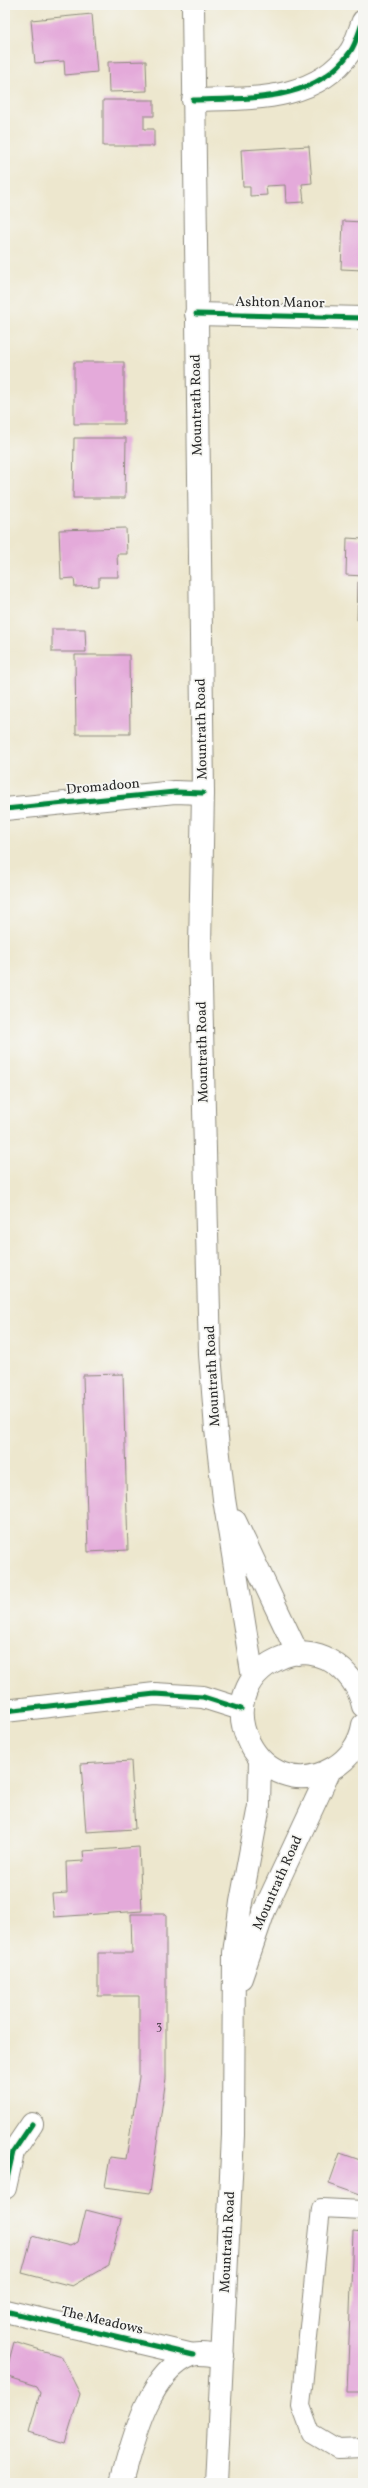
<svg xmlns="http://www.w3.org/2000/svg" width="368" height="2488" viewBox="0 0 368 2488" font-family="Vollkorn,serif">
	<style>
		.building { fill: #e4aada }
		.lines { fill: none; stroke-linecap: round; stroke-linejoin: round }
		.service-casing { stroke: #8c897c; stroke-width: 20 }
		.minor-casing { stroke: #8c897c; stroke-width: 24 }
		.secondary-casing { stroke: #8c897c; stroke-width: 24 }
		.service { stroke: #fff; stroke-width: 18 }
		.minor { stroke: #fff; stroke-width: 22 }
		.secondary { stroke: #fff; stroke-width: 22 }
		.cycleway-casing { stroke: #f6f6f2; stroke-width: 8 }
		.cycleway { stroke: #00873e; stroke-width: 5 }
		.labels { text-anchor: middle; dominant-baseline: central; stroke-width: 3.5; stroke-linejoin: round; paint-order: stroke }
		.number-label { font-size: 12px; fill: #594b57 }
		.street-label { font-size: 14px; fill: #2b2b2b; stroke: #f6f6f2 }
	</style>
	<rect width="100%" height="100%" fill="#f6f6f2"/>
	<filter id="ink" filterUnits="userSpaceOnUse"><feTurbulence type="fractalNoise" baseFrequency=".025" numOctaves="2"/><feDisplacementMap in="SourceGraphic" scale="8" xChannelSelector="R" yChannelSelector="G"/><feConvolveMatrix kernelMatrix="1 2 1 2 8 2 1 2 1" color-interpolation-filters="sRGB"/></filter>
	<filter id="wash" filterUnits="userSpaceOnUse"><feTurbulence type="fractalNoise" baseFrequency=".012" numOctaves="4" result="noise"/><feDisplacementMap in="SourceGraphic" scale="16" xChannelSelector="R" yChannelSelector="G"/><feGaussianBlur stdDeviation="0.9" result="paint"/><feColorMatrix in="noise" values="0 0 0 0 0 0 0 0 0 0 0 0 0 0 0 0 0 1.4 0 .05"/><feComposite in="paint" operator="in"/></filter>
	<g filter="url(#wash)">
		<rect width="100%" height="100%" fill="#ede7ce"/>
		<g id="blocks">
			<!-- building -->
			<path class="building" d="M92,14L97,72L65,75L64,61L35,63L31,20Z
				M146,61L147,91L109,92L108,62Z
				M103,100H154V116H144V129H154V146H103Z
				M309,146L312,183L302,184L304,202L286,203L285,185L266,186L267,195L250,196V187H243L241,150Z
				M343,221L363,222V270L341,269Z
				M74,362H124V424H74Z
				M74,438H126L125,498H73Z
				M126,528L127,554H117L118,577H99V586L75,587L74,578L61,579L59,530Z
				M347,538L363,539V576L346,575Z
				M358,582H363V620H357Z
				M52,629H85L86,652H52Z
				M75,655H129L130,734H76Z
				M123,1374L128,1550L88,1552L83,1375Z
				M131,1761L135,1829L86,1832L81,1764Z
				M139,1847L142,1911L54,1917L52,1894L67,1893L66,1862L84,1861L83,1851Z
				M131,1914H166V2078L150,2193L105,2187L110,2157L126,2159L139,2077V1996H98V1953H132Z
				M340,2153L363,2161V2196L329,2184Z
				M86,2210L121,2219L109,2265L72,2286L22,2273L32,2236L70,2246L78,2242Z
				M353,2231L363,2232V2393H347Z
				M14,2342L61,2356L80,2394L65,2443L29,2432L40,2393L36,2386L5,2376Z"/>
		</g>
	</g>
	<g filter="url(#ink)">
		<use href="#blocks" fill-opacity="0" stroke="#8c897c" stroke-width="1"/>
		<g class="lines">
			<defs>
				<path id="service" d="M363,2210L321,2208L301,2406L311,2433L338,2449L363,2448"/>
				<path id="minor" d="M193,100C248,98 315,103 350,52C356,44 359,31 363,21
					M196,314L363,318
					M5,809L175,792L203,793
					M5,1711L155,1694L203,1697L241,1709
					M5,2188L13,2152L32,2124
					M5,2311L193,2355
					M121,2483C132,2443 148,2372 192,2355C200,2352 214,2356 223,2356"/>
				<path id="secondary" d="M193,5L203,793L200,946L210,1354L216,1429L224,1499L253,1678
					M235,1521L298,1654
					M363,1706C355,1668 315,1641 278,1659C201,1695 260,1810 333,1768C349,1759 360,1743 363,1725
					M241,1978L264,1911L330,1770
					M216,2483L233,2135L234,1953L241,1902L259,1806L260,1760"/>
			</defs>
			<!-- service casing -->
			<use href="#service" class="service-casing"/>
			<!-- minor casing -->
			<use href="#minor" class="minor-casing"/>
			<!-- secondary casing -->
			<use href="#secondary" class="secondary-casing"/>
			<!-- service -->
			<use href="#service" class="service"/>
			<!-- minor -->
			<use href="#minor" class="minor"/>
			<!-- secondary -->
			<use href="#secondary" class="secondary"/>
			<defs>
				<path id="cycleway" d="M193,100C248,98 315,103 350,52C356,44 359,31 363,21
					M196,314L363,318
					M5,809L175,792L203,793
					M5,1711L155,1694L203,1697L241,1709
					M5,2188L13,2152L32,2124
					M5,2311L193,2355"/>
			</defs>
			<!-- cycleway casing -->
			<use href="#cycleway" class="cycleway-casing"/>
			<!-- cycleway -->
			<use href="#cycleway" class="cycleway"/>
		</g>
	</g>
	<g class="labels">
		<!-- number labels -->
		<g class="number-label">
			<text x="159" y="2027">3</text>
		</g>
		<!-- street labels -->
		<g class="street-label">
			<text transform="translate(280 303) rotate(1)">Ashton Manor</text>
			<text transform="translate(197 405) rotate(-91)">Mountrath Road</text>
			<text transform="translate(202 729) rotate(-91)">Mountrath Road</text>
			<text transform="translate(103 787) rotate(-5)">Dromadoon</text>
			<text transform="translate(203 1052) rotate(-91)">Mountrath Road</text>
			<text transform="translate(213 1376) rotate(-93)">Mountrath Road</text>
			<text transform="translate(278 1883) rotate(-66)">Mountrath Road</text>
			<text transform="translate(228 2242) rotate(-87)">Mountrath Road</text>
			<text transform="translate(102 2321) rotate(13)">The Meadows</text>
		</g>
	</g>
	<!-- margin -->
	<rect width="368" height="2488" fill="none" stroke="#f6f6f2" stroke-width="20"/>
</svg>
